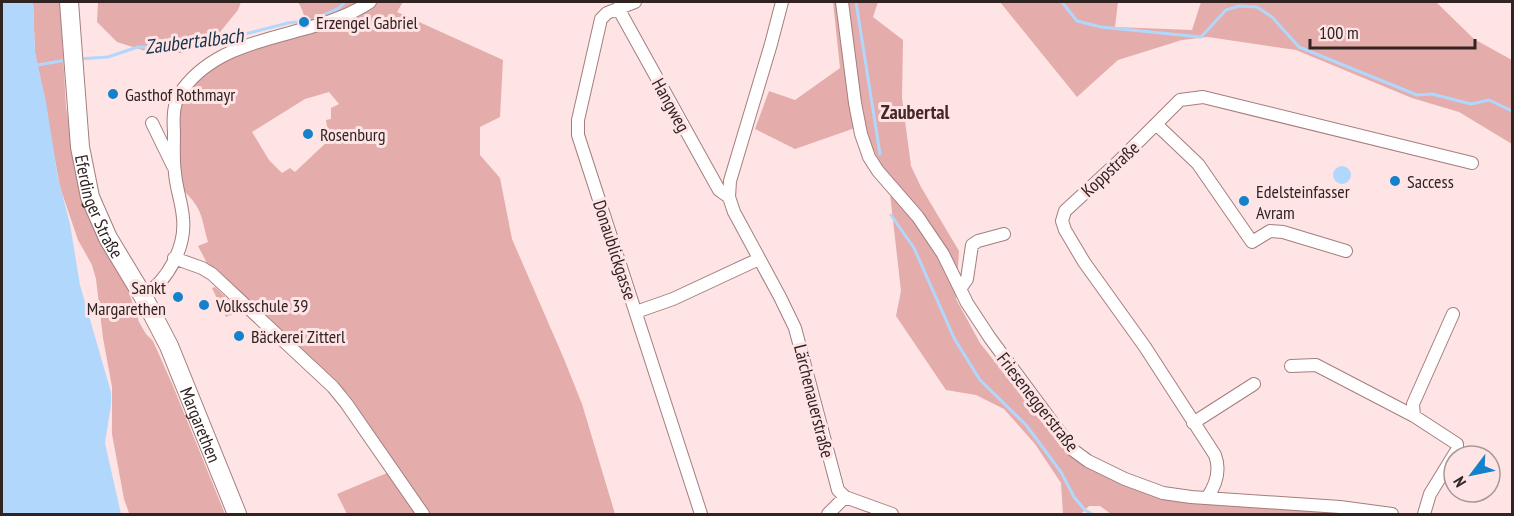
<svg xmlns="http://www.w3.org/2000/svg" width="1514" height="516" viewBox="0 0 1514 516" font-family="'PT Sans Narrow',sans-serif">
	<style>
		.green { fill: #e4acab; fill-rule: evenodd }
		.water { fill: #b1d8fc }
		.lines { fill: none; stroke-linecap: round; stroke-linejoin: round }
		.stream { stroke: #b1d8fc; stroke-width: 3 }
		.street-casing { stroke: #a47e7d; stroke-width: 14 }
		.primary-casing { stroke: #a47e7d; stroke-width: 20 }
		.street { stroke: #fff; stroke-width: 12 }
		.primary { stroke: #fff; stroke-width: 18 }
		.poi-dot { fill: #1481cb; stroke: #fee4e4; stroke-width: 2 }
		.labels { text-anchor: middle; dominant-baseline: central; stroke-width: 6; stroke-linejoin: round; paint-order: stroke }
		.poi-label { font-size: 18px; fill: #322323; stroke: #fee4e4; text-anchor: start }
		.street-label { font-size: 18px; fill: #322323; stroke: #fee4e4 }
		.water-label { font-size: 20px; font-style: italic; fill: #15324a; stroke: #fee4e4 }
		.neighbourhood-label { font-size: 20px; font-weight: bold; fill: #462727; stroke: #fee4e4 }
	</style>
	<rect width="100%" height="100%" fill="#fee4e4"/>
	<!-- green -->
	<path class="green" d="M33,2H60L66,107L76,169L125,280L139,322L146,334L153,341L173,386L225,514L129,513L124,499L112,434V387L103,338L96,279L92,265L78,240L60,187L35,52Z
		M98,2H241L238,10L220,32L195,49L180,53L155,54L117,42L97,22Z
		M298,2H403L397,12L503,60L500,117L480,127V155L500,178L512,239L564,359L582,404L615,514H429L349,395L208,265L198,246L208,242C201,217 203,209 183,190C179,165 175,136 180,111C188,63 263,48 301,35C307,22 305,14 298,2ZM329,92L339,104L331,108V119L326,120L329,140L295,172L290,168L282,173L269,160L252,132L305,99Z
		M833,2H878L873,17L903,40L902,98L911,166L921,187L959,251L956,299L980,343L1062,447L1069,454L1099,472L1143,491L1352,514H1111L1100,506H1089L1081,514H1063L1061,483L1035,444L1004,409L976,395L946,390L896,316L901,291L888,176L874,151L855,128L795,149L755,129L769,91L795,100L840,68Z
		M1000,2H1118L1115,27L1192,30L1201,2H1436L1474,39L1512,60V144L1459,112L1412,98L1296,50L1208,37L1182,40L1118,60L1077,97Z
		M215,287L240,311L226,317L212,288Z
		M387,473L420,514H347L337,494Z"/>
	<!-- water -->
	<path class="water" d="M2,2H33L35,52L46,102L58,178L70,224L80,285L111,392V405L105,443L121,514H2Z
		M1333 175a9 9 0 1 1 18 0a9 9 0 1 1-18 0Z"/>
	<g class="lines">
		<!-- stream -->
		<path class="stream" d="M856,2L880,154
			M1062,2L1077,21L1101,27L1201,37L1226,10L1239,6L1257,7L1272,17L1299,47L1417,95L1432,94L1471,104L1489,100L1512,111
			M78,59L108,57L138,47H180L218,41L288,23L313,20L339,8L345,2
			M38,65L66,60
			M891,215L914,248L954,338L980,380L1026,425L1061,472L1074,497L1085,510L1092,514"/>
		<defs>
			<path id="street" d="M635,2L607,13L601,19L578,120V135L701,514
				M782,2L771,44L730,181L729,197L734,212L780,297L795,328L838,490L845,497L892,514
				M842,2L855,103L861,134L869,157L878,171L918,217L943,254L967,303L990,338L1073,450L1088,461L1125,479L1163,493L1191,497L1340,507L1392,514
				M618,8L714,181L719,190L729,197
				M152,123L173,166
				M1156,124L1198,164L1252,242L1270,231L1283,232L1346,251
				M174,258L202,268L212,274L333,387L346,403L423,514
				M960,289L967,279L972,245L978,241L1004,234
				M143,296C168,281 186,247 183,218C182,203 176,188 175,173C173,160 174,146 174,132C173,117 173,101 183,89C227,30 314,40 370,2
				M636,312L673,299L759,259
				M1291,366L1316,365L1414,416L1457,444V450L1430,494L1424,514
				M1414,416L1413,404L1453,314
				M1193,423L1254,384
				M1207,498C1216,485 1221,471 1215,455L1145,347L1084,262L1065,230L1062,221L1065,211L1117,163L1180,100L1203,97L1472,163
				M828,514L845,497"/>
			<g id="primary">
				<path id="s1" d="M69,2L80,147L90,197L108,238L143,296L169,346L237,514"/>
			</g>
		</defs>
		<!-- street casing -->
		<use href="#street" class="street-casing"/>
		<!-- primary casing -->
		<use href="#primary" class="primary-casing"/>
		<!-- street -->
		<use href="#street" class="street"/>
		<!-- primary -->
		<use href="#primary" class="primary"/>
	</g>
	<!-- markers -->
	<g class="poi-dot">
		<circle cx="304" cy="22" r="6"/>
		<circle cx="113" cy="94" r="6"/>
		<circle cx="308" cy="134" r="6"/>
		<circle cx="1395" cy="181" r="6"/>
		<circle cx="1244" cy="201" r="6"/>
		<circle cx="178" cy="297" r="6"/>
		<circle cx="204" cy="305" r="6"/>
		<circle cx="239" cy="336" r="6"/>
	</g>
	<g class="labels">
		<!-- poi labels -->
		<g class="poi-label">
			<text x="316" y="22">Erzengel Gabriel</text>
			<text x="125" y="94">Gasthof Rothmayr</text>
			<text x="320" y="134">Rosenburg</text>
			<text x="1407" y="181">Saccess</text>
			<text x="1256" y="191">Edelsteinfasser<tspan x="1256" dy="21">Avram</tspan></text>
			<text x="166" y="287" text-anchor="end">Sankt<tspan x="166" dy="21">Margarethen</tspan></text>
			<text x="216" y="305">Volksschule 39</text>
			<text x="251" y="336">Bäckerei Zitterl</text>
		</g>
		<!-- street labels -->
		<g class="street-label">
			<text transform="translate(671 105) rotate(61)">Hangweg</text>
			<text transform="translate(1110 169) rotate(-43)">Koppstraße</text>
			<text stroke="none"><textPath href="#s1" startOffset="208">Eferdinger Straße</textPath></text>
			<text transform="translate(615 250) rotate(72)">Donaublickgasse</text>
			<text transform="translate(814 401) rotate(76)">Lärchenauerstraße</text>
			<text transform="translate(1038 402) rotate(52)">Frieseneggerstraße</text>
			<text stroke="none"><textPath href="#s1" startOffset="450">Margarethen</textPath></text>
		</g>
		<!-- water labels -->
		<g class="water-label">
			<text transform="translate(194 41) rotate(-7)">Zaubertalbach</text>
		</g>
		<!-- neighbourhood labels -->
		<g class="neighbourhood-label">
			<text x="915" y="112">Zaubertal</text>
		</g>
	</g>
	<!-- border -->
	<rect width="1514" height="516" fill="none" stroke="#322323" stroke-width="6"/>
	<!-- north arrow -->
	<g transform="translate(1472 474) rotate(238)"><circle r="28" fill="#fee4e4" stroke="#ac9797" stroke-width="1.5"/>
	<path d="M0-4.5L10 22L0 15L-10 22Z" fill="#1481cb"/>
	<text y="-9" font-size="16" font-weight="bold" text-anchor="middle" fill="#322323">N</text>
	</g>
	<!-- scale -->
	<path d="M1310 39v9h165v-9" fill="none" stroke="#322323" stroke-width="3"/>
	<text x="1319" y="39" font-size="18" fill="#322323" stroke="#fee4e4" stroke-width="4.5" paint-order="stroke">100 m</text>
</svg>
